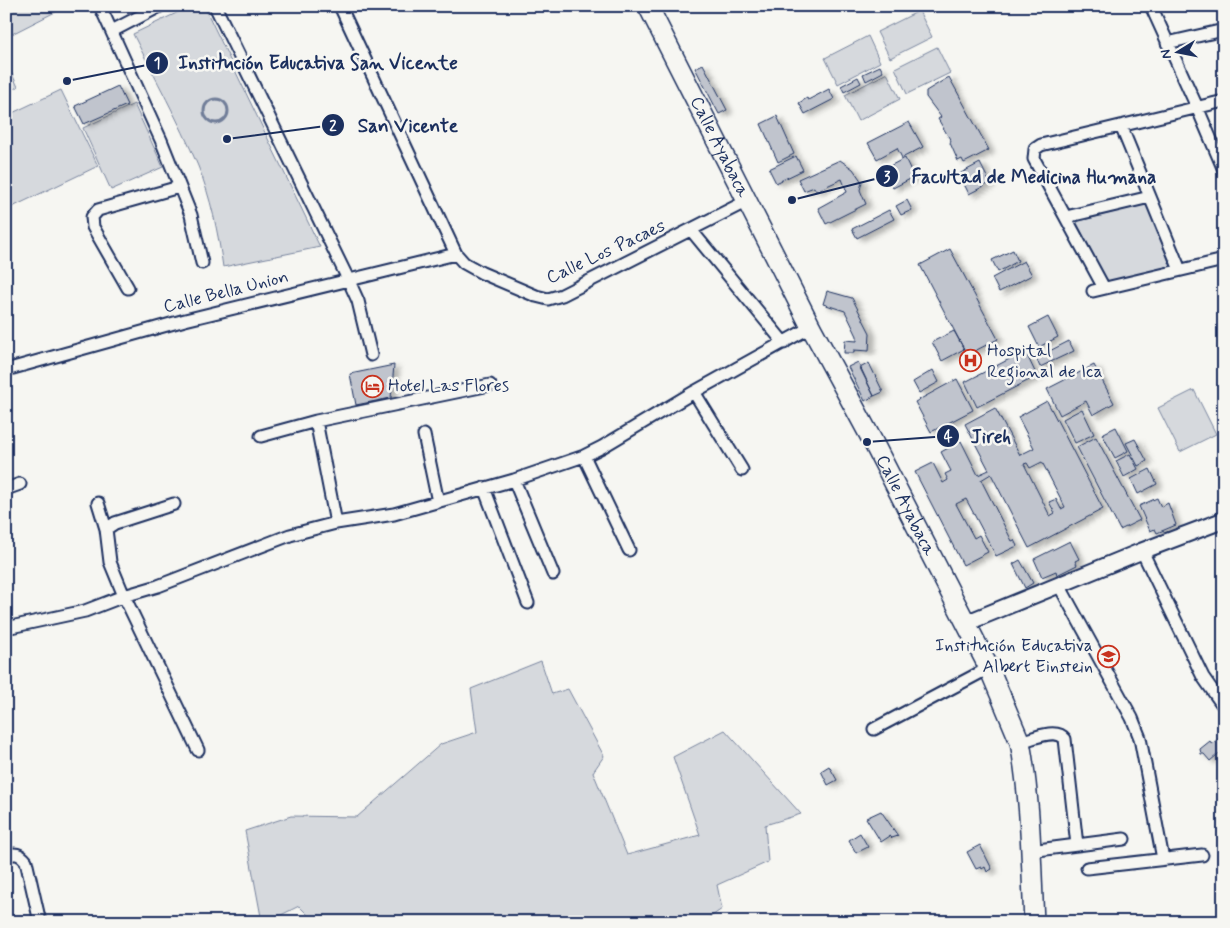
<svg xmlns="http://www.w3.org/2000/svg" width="1230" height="928" viewBox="0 0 1230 928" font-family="Mynerve,sans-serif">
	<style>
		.green { fill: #d6d9dd; stroke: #78849e }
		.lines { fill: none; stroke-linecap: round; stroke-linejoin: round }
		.stream { stroke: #717e99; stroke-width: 3 }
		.building { fill: #c0c4cd; stroke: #1b2f5e; fill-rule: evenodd; filter: url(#shadow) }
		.minor-casing { stroke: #1b2f5e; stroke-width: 15 }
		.tertiary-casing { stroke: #1b2f5e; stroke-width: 19 }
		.primary-casing { stroke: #1b2f5e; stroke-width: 22 }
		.minor { stroke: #f6f6f2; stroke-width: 11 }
		.tertiary { stroke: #f6f6f2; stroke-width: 15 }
		.primary { stroke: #f6f6f2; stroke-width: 19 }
		.labels { text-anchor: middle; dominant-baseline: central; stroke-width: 5; stroke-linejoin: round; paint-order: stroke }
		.street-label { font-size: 18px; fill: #1b2f5e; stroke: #f6f6f2 }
		.poi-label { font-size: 18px; fill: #1b2f5e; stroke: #f6f6f2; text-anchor: start }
		.leader { fill: none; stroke: #1b2f5e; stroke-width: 2 }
		.callout-dot { fill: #1b2f5e; stroke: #f6f6f2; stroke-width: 2 }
		.mark-label { font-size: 15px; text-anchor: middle; font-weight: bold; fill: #fff }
		.callout-label { font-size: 19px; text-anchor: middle; font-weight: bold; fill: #1b2f5e; stroke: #f6f6f2; stroke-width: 5; stroke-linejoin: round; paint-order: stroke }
	</style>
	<defs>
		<filter id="shadow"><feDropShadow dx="5.5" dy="3" stdDeviation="2.5" flood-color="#0004"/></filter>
	</defs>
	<rect width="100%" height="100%" fill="#f6f6f2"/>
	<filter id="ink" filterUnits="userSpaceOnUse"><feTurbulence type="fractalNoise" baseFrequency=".02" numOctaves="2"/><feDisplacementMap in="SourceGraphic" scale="10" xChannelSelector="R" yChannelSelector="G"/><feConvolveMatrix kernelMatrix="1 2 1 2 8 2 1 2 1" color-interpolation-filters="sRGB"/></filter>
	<g filter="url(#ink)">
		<!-- green -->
		<path class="green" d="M6,6H67L6,37Z
			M191,6H204L320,247L223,267C218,232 211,198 198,166C179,121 155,78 133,34Z
			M919,11L932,37L890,58L877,32Z
			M868,36L880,62L838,84L825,58Z
			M937,47L950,73L907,94L895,68Z
			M6,61L18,87L6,92Z
			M887,73L900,99L858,121L845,95Z
			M61,90L98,166L6,210V116Z
			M134,104L163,167L111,190L83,128Z
			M1147,204L1172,270L1109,285L1077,223L1079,221Z
			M1194,390L1216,434L1180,452L1158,408Z
			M541,661L552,694L568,689L604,756L593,772L627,855L700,835L673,757L725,730L801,814L765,825L768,862L717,885L722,909L703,922H371L369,917L363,922H315L299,906L267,922H262L245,831L291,816L357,817L441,744L477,732L471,689Z"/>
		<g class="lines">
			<!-- stream -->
			<path class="stream" d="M204 111a12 12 0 1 1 24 0a12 12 0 1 1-24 0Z"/>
		</g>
		<!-- building -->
		<path class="building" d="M703,64L727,110L719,114L695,68Z
			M880,66L883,72L866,81L863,74Z
			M858,77L861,83L844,92L841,86Z
			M949,77L989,150L964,163L962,159L958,161L950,143L951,141L938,119L941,117L926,97V91Z
			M118,86L127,105L84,124L75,106Z
			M829,89L834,99L805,114L799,103L807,98L808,100Z
			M777,116L794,154L778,162L761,124Z
			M909,122L923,147L902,158L897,148L877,159L868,143Z
			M796,156L803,170L776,183L769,169Z
			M905,158L914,177L893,188L884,169Z
			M840,160L853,169L862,182L860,190L866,204L826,224L818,208L847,192L842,179L816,191L814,187L804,191L798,179Z
			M980,163L990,183L969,194L959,174Z
			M907,200L912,210L901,215L896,206Z
			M889,210L894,219L857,238L852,229Z
			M950,249L998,339L967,355L920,265Z
			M1013,250L1018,261L998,272L992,260Z
			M1024,261L1032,275L999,292L992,278Z
			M827,291L852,298L870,333L869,351L854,350V353H844L845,340L857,341V336L845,311L823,304Z
			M1048,317L1058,337L1039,347L1029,327Z
			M954,331L964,349L942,361L932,342Z
			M1069,341L1074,351L1040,367L1036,358Z
			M1025,351L1037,376L977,407L965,382Z
			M858,362L874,396L865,401L848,367Z
			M869,363L883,392L874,396L860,368Z
			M394,365L391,398L356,405L350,374Z
			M1094,365L1114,403L1093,415L1086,401L1060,415L1047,389Z
			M933,370L939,382L919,393L913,382Z
			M957,379L973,410L931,432L915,402Z
			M1047,401L1103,509L1029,548L991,474L981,480L1012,541L1014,540L1017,546L996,556L966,499L956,504L974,538L979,535L988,552L963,565L915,472L933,463L943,483L948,480L945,474L951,471L941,452L961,441L978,475L989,470L965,424L995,408L1020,455L1034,448L1018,417ZM1042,462L1065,507L1061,509L1056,499L1049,502L1055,513L1050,516L1024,464L1027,463L1030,468Z
			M1082,409L1094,434L1075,443L1063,419Z
			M1116,427L1128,451L1115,458L1102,434Z
			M1096,437L1140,520L1120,530L1077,447Z
			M1135,439L1147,461L1138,466L1126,443Z
			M1130,454L1138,469L1124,477L1116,461Z
			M1150,469L1157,484L1138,494L1131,479Z
			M1157,498L1161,507L1168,503L1176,525L1157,533L1155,529L1150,531L1139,506Z
			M1070,541L1079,559L1075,561L1077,565L1057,575L1056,571L1042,577L1034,559Z
			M1020,560L1033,583L1025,588L1013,564Z
			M1224,734V749L1210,761L1204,754H1201L1200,749L1210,741L1212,744Z
			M829,766L837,780L828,785L821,771Z
			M881,811L898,836L892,838L890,836L881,842L866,818Z
			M860,833L868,847L856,853L849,840Z
			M980,845L992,869L987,872L985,867L982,869L981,867L976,869L967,852Z"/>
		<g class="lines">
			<defs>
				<path id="minor" d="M100,6L161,140L191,215L202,263
					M215,6L348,279L358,301L371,355
					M340,6L456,254L464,263L482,273L536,296L548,299L562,295L747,201
					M1151,6L1197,107L1224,170
					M112,31L160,6
					M1167,43L1224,30
					M1121,126L1180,270
					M1066,217L1150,197
					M691,230L784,343
					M128,288L93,227L92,217L98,210L179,187
					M1104,288L1034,159L1035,149L1041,145L1224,101
					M1093,291L1224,260
					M6,370L185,320L456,254
					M694,392L742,470
					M316,421L336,523
					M424,435L438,502
					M261,436L316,421L490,385
					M584,456L629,550
					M514,480L553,574
					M484,488L528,603
					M6,489L20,484
					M98,503L106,529L110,562L124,596L198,750
					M106,529L115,523L174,504
					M1142,551L1203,677L1224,707
					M1059,585L1132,718L1140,738L1163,859
					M6,628L85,611L124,596L158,586L290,535L336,523L394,514L514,480L584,456L602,447L694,392L811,327
					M874,729L989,668
					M1020,742C1032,739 1056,727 1065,739L1077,845
					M1030,851L1124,839
					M6,855C15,853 20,853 26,861L40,922
					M1087,868L1202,855"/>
				<path id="tertiary" d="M966,623L1142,551L1224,520"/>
				<g id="primary">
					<path id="s1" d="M648,6L811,327L871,438L989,668L1020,742C1031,801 1031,862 1034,922"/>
				</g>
			</defs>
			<!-- minor casing -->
			<use href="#minor" class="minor-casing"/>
			<!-- tertiary casing -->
			<use href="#tertiary" class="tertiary-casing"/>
			<!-- primary casing -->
			<use href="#primary" class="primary-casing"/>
			<!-- minor -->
			<use href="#minor" class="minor"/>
			<!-- tertiary -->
			<use href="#tertiary" class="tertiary"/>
			<!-- primary -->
			<use href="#primary" class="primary"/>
		</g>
	</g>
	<!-- icons -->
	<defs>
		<symbol id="hospital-ring" viewBox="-11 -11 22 22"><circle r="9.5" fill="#f6f6f2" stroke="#c8321e" stroke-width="1.5"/><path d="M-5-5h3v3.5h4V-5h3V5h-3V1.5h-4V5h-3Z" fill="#c8321e"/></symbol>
		<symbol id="hotel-ring" viewBox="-11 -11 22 22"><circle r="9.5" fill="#f6f6f2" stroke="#c8321e" stroke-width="1.5"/><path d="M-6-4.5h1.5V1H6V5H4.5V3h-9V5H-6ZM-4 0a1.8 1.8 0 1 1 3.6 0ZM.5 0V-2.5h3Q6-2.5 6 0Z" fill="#c8321e"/></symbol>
		<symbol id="school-ring" viewBox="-11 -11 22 22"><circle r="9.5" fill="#f6f6f2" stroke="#c8321e" stroke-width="1.5"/><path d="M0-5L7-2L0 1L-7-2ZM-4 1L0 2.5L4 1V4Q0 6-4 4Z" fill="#c8321e"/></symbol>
	</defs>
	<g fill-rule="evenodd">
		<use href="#hospital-ring" x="958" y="348" width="25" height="25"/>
		<use href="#hotel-ring" x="360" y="374" width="25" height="25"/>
		<use href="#school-ring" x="1096" y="644" width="25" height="25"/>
	</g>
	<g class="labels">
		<!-- street labels -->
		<g class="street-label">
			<text stroke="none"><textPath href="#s1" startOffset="158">Calle Ayabaca</textPath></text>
			<text transform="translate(606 252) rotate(-25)">Calle Los Pacaes</text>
			<text transform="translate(226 292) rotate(-14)">Calle Bella Union</text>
			<text stroke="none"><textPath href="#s1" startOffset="562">Calle Ayabaca</textPath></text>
		</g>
		<!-- poi labels -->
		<g class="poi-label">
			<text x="987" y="351">Hospital<tspan x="987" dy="21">Regional de Ica</tspan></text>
			<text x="388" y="386">Hotel Las Flores</text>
			<text x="1093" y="646" text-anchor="end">Institución Educativa<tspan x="1093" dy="21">Albert Einstein</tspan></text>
		</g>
	</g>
	<!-- callouts -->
	<path class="leader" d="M67 81L157 63M227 139L333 125M792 200L887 176M867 442L948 436"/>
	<g class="callout-dot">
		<circle cx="67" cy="81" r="5"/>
		<circle cx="227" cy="139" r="5"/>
		<circle cx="792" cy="200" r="5"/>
		<circle cx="867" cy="442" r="5"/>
		<circle cx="157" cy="63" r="12"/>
		<circle cx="333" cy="125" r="12"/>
		<circle cx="887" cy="176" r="12"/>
		<circle cx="948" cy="436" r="12"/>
	</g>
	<g class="mark-label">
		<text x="157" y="68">1</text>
		<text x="333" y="131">2</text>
		<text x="887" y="182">3</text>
		<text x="948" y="441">4</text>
	</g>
	<g class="callout-label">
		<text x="318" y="69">Institución Educativa San Vicente</text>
		<text x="408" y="132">San Vicente</text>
		<text x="1034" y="183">Facultad de Medicina Humana</text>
		<text x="991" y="443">Jireh</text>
	</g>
	<!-- margin -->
	<rect width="1230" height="928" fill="none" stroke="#f6f6f2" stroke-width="25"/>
	<rect x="12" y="12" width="1205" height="903" fill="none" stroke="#1b2f5e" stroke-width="2" filter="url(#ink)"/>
	<!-- north arrow -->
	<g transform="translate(1178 52) rotate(260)" stroke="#f6f6f2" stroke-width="4" paint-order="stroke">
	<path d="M0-4L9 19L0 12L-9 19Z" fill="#1b2f5e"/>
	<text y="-8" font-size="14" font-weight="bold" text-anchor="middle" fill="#1b2f5e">N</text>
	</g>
</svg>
